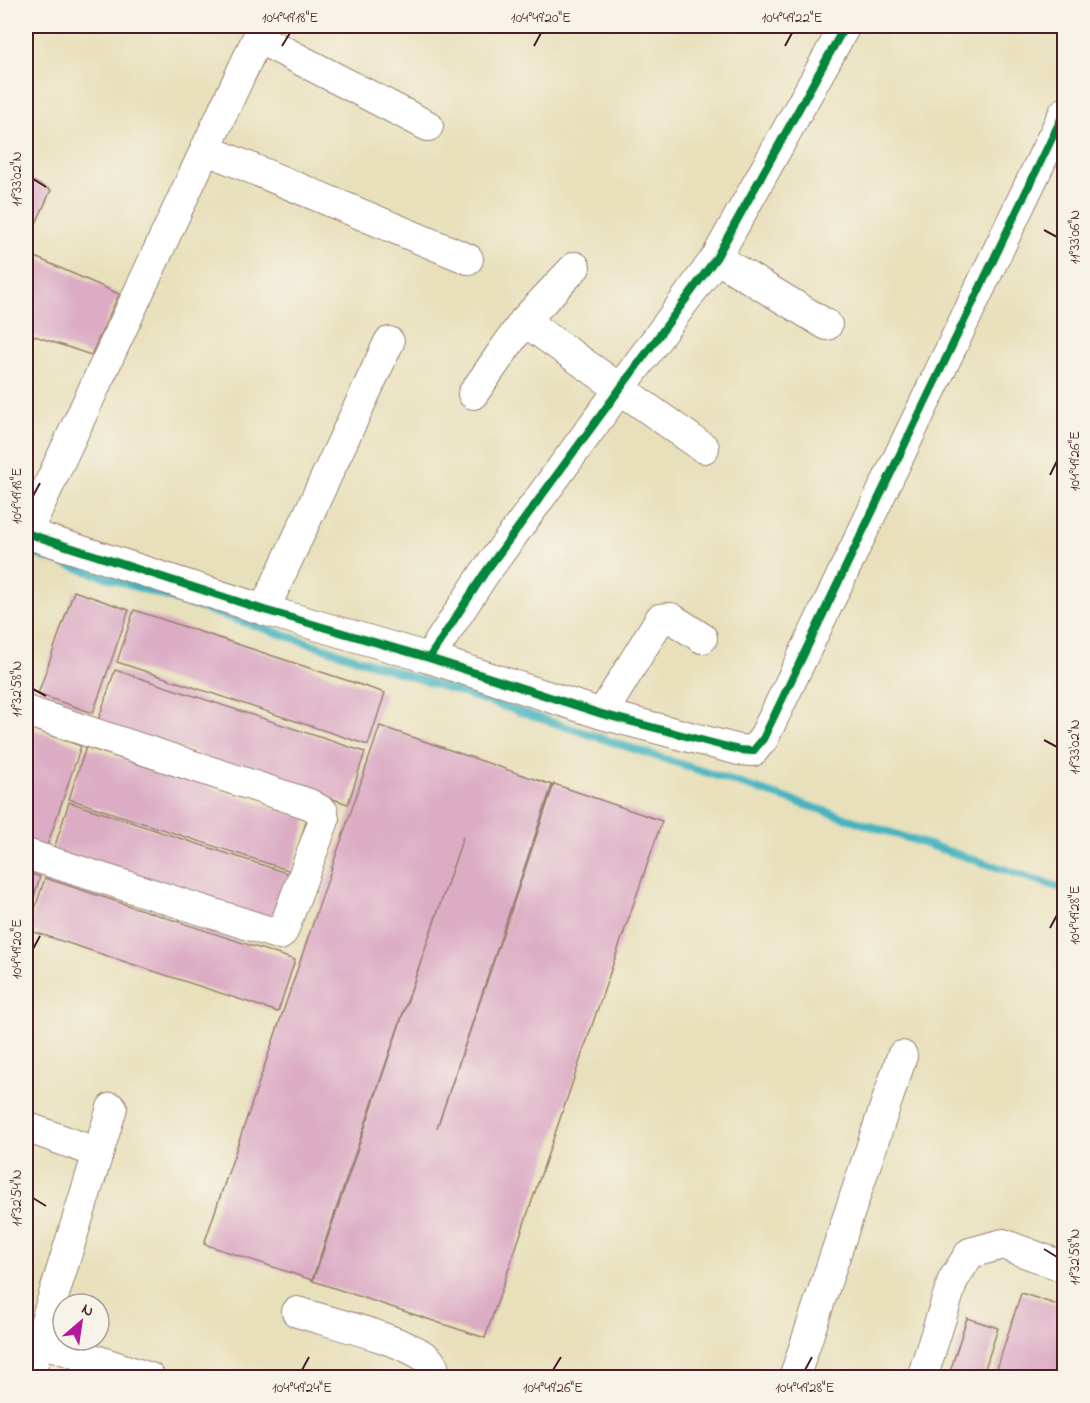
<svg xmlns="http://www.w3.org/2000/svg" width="1090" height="1403" viewBox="0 0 1090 1403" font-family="'Indie Flower',sans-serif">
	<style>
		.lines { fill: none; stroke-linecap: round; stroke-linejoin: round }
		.stream { stroke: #44b3bf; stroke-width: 8 }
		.building { fill: #dbacc4 }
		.minor-casing { stroke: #998073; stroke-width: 32 }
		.minor { stroke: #fff; stroke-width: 30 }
		.cycleway-casing { stroke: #f7f3e8; stroke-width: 11 }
		.cycleway { stroke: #00873e; stroke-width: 8 }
		.ticks { fill: none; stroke: #4a1f2b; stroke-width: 2 }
		.neatline { fill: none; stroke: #4a1f2b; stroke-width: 2 }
		.ticks-label { font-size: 15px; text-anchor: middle; fill: #4a1f2b }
	</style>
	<rect width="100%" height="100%" fill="#f7f3e8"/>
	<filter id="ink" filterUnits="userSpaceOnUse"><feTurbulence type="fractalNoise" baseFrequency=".0167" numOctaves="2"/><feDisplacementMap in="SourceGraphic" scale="12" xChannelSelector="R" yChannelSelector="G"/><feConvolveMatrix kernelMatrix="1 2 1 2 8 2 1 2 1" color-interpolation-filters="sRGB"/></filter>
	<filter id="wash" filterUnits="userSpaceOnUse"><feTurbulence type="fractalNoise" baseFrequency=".008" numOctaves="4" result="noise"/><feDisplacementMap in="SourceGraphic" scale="24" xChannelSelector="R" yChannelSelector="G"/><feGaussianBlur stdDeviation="1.35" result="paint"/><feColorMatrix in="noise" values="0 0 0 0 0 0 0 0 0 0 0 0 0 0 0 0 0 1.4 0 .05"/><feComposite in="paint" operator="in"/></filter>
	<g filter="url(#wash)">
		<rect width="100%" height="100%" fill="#e8e0bb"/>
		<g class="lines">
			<!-- stream -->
			<path class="stream" d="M26,551L1064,889"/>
		</g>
		<g id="blocks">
			<!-- building -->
			<path class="building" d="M26,178L51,190L26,246Z
				M26,253L119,294L91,355L26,333Z
				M74,591L129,610L93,713L38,694Z
				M134,610L385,693L368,745L117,662Z
				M115,670L365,752L348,804L98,721Z
				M380,726L552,785L437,1128L554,784L662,821L485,1338L313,1281L463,837L312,1280L204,1244Z
				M27,727L81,746L46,849L26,842Z
				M86,747L307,819L291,871L69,799Z
				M69,802L290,874L274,926L52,855Z
				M26,872L40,877L26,923Z
				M45,878L295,960L278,1012L28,930Z
				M1021,1293L1064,1307V1378H994Z
				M967,1318L998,1328L982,1378H948Z"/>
		</g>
	</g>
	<g filter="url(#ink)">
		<use href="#blocks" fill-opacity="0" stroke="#998073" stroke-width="1.5"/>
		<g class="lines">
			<defs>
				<path id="minor" d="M258,38L428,126
					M205,149L468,259
					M716,258L827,325
					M524,321L704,448
					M473,394L524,321L575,267
					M26,533L264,610L429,658L602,714L739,750L753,751L763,739L1064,113
					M26,534L263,26
					M264,610L389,342
					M429,658L484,574L716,258L845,26
					M26,711L309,804L323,812L324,820L283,931L280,935L26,854
					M602,714L660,619L671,618L702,638
					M26,1127L98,1153
					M297,1312C329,1322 400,1339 425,1357C432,1362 435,1370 435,1378
					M26,1337L150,1378
					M28,1378L112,1108
					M794,1378L902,1056
					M922,1378L953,1280L970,1253L1003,1244L1064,1267"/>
			</defs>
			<!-- minor casing -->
			<use href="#minor" class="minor-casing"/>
			<!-- minor -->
			<use href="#minor" class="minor"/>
			<defs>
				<path id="cycleway" d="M26,533L264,610L429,658L602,714L739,750L753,751L763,739L1064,113
					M429,658L484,574L716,258L845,26"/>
			</defs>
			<!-- cycleway casing -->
			<use href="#cycleway" class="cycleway-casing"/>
			<!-- cycleway -->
			<use href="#cycleway" class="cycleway"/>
		</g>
	</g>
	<!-- ticks -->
	<path class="ticks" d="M282,46L290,33M534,46L541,33M785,46L792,33M33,179L46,187M1044,230L1057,237M1050,475L1057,461M33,496L40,483M33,689L46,696M1044,740L1057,747M1050,928L1057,915M33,949L40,936M33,1198L46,1206M1044,1249L1057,1257M302,1370L309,1357M553,1370L561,1357M805,1370L812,1357"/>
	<!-- margin -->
	<rect width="1090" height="1403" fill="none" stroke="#f7f3e8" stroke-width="66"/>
	<!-- north arrow -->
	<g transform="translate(81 1322) rotate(29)"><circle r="28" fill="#f7f3e8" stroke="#b29e9c" stroke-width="1.5"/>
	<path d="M0-4.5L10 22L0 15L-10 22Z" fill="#b5179e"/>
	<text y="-9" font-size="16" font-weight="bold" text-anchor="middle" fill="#4a1f2b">N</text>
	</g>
	<rect x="33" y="33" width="1024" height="1337" class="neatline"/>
	<g class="ticks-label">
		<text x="290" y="22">104°49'18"E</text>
		<text x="541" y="22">104°49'20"E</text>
		<text x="792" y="22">104°49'22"E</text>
		<text transform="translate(16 179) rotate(-90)" y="5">11°33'02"N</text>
		<text transform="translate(1074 237) rotate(-90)" y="5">11°33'06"N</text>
		<text transform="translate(1074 461) rotate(-90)" y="5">104°49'26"E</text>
		<text transform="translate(16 496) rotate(-90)" y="5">104°49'18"E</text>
		<text transform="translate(16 689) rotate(-90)" y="5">11°32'58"N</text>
		<text transform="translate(1074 747) rotate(-90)" y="5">11°33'02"N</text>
		<text transform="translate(1074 915) rotate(-90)" y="5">104°49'28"E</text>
		<text transform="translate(16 949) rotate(-90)" y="5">104°49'20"E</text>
		<text transform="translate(16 1198) rotate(-90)" y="5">11°32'54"N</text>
		<text transform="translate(1074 1257) rotate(-90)" y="5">11°32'58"N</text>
		<text x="302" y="1392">104°49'24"E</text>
		<text x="553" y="1392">104°49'26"E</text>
		<text x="805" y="1392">104°49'28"E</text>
	</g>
</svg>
